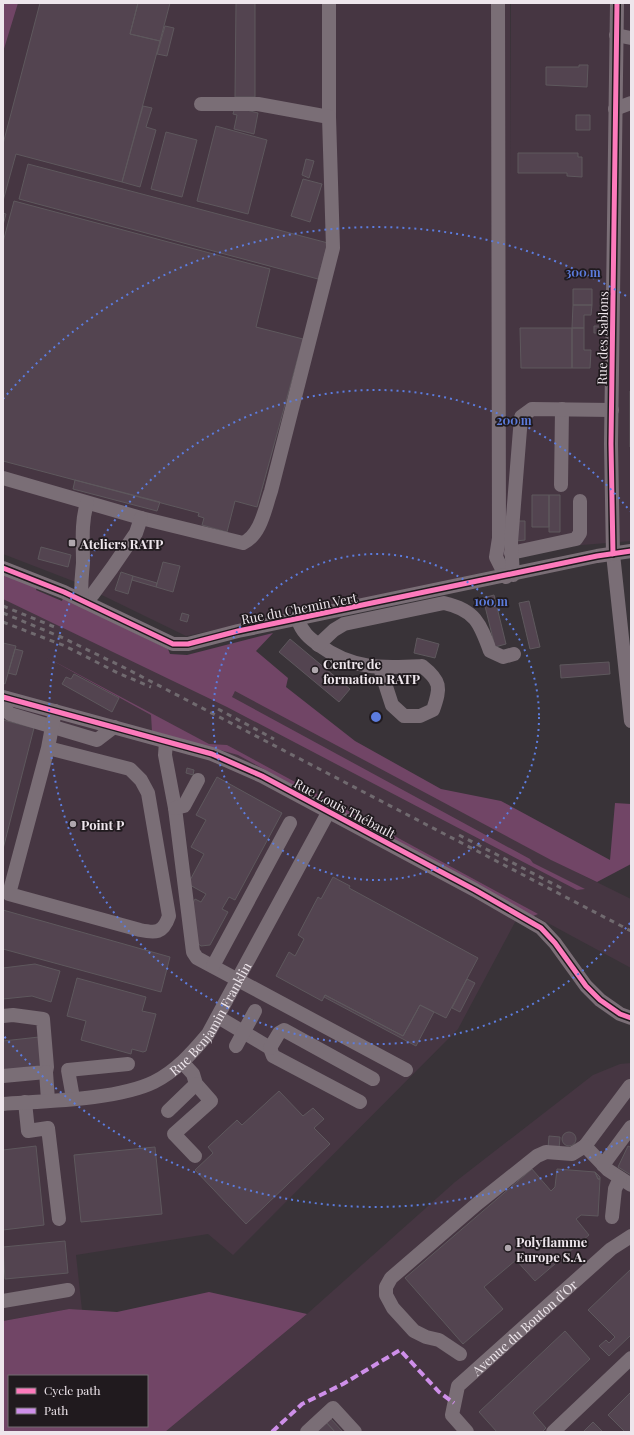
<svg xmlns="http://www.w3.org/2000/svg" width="634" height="1435" viewBox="0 0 634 1435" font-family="'Playfair Display',serif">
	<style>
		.built { fill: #463642 }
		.green { fill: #714566; fill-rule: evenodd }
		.building { fill: #534450; stroke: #5e585d }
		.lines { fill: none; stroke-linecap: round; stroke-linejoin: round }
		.minor { stroke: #7a6e76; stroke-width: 14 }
		.rail { stroke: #706a6f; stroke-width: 3; stroke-dasharray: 5 5; stroke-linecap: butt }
		.quiet { stroke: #ce8fe9; stroke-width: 4; stroke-dasharray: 8 4; stroke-linecap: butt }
		.cycleway-casing { stroke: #201a1e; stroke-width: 8 }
		.cycleway { stroke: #fd7abc; stroke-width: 5 }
		.ring { fill: none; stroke: #5c7cde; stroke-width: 2; stroke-dasharray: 2 4 }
		.poi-dot { fill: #afa7ad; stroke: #201a1e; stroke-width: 1.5 }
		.labels { text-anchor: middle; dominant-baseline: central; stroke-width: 3.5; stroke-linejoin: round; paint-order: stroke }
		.street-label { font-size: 13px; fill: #eee6ec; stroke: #201a1e }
		.poi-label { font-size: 13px; font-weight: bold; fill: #eee6ec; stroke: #201a1e; text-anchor: start }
		.centre { fill: #5c7cde; stroke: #201a1e; stroke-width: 2 }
		.ring-label { font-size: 12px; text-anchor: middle; font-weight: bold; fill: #5c7cde; stroke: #201a1e; stroke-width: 3.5; stroke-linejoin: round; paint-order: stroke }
	</style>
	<rect width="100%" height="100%" fill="#393338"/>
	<!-- built -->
	<path class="built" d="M3,3H510V174L511,3H631V541L509,551L495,570L186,636L73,581L3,554Z
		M3,590L167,653L550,859L631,899V968L522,909L458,1029L233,1255L208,1234L76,1255L82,1310L69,1309L3,1321Z
		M631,1063V1432H165L307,1314L455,1182L593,1075L620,1064Z"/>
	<!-- green -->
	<path class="green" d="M3,3H18L3,52Z
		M3,574L37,587L36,590L62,601L63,598L168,649L170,654L187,655L273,633L256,651L288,678L286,687L355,741L441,789L501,801L610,860L615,803L631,804V864L597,882L551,860L235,691L232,697L530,859L533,863L585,889L577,890L227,707L3,599Z
		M46,657L209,744L227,745L538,914L533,916L238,755L152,731L151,715Z
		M209,1292L307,1314L165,1432H3V1321L69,1309L117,1312ZM9,1376H147V1426H9Z"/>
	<!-- building -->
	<path class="building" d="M40,3H138L130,34L160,41L122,182L16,154L3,201V144Z
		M138,3H170L160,41L130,34Z
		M236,3H255V97H235Z
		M165,26L174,28L167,56L157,54Z
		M579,65H588L587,87L546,85V67H579Z
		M143,106L152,108L146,127L156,130L140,187L122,182Z
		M235,107L258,113L254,134L234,129L237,115L233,114Z
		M576,115H590V130H576Z
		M216,126L267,140L248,214L197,201Z
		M166,132L197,140L182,197L151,189Z
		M518,153H578V157H582V177L567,176V173H518Z
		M306,159L314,161L309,178L302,175Z
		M28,164L328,243L318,279L19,199Z
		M303,179L322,184L310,222L291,216Z
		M14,201L270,269L256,327L303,339L257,507L235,501L227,532L202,525L204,518L198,516L199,513L3,461V242Z
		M3,213L6,214L3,225Z
		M573,289H592V305H573Z
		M573,305H592L591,315H584V328H572Z
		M594,326H600V333H594Z
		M520,328H572V368H521Z
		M572,328H584V350H591L590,368H572Z
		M630,391H631V447H630Z
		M75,480L160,502L157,511L73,489Z
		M532,495H549V527H532Z
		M549,495H560V532H549Z
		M516,521H525V540L516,541Z
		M41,547L71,555L68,567L38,559Z
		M163,562L180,566L173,592L156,587Z
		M121,572L133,576L128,594L115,590Z
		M133,576L157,583L156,587L132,580Z
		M494,595L506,644L495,647L483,598Z
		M529,601L540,647L530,649L519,603Z
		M182,613L189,615L187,622L180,620Z
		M417,638L439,644L435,658L414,653Z
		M290,639L350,689L339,702L279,652Z
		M3,643L16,646L5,684L3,683Z
		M15,649L23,651L16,675L8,673Z
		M609,662L610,674L561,678L560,665Z
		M74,674L119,698L112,712L62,684L66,677L71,679Z
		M3,720L34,728L3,849Z
		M187,768L194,770L193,775L186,773Z
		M217,777L282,813L235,900L229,897L222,909L228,912L210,945L201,946L196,942L191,907L195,899L201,902L206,894L188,884L204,854L191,847L206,820L196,815Z
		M333,877L350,886L349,888L478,958L446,1018L420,1005L403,1036L325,995L322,1001L276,976L289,952L295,956L304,939L298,935L318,897L321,899Z
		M3,910L170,957L161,992L3,949Z
		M35,964L60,971L51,1002L32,996L3,999V968Z
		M77,978L146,997L142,1011L156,1014L146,1051L143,1052L132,1049L131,1054L81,1040L86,1021L67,1016Z
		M467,979L475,983L460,1012L452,1008Z
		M325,995L403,1036L420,1005L434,1012L416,1046L324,997Z
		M39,1037L42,1068L3,1071V1041Z
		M279,1091L303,1116L313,1108L324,1119L314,1128L330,1144L246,1224L195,1170L213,1153L208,1147L237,1120L242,1125Z
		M562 1139a7 7 0 1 1 14 0a7 7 0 1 1-14 0Z
		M549,1136L560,1137L559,1149L548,1148Z
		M631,1144V1175L618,1167L628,1146L630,1147Z
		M36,1146L44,1225L3,1230V1150Z
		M155,1147L162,1214L81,1222L74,1155Z
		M532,1169L551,1191L555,1187L557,1169L595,1172L598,1179H600L598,1216L581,1215L576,1219L589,1235L535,1281L516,1260L484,1287L503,1309L463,1344L405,1278Z
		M595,1172L600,1177V1179H598Z
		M65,1241L68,1273L5,1279L3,1247Z
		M631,1269V1335L609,1356L599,1346L606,1340L609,1343L615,1337L588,1310Z
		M565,1331L590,1359L533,1413L546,1428L542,1432H497L479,1412Z
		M631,1392V1432H625L608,1415Z
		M330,1418L343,1432H335L326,1422Z
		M326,1422L335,1432H315Z
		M593,1422L603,1432H583Z"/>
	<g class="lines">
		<!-- minor -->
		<g class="minor">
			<path d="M498,3L499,538L496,557L506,577"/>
			<path d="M617,3L611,444L613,554L631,721"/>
			<path d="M616,35L631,38"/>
			<path d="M615,109L631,103"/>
			<path d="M329,117V3"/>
			<path d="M3,478L141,518L243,543C261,535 265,508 271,491L333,248L329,117L258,104H201"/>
			<path d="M561,485L562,409"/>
			<path d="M511,553L576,539L580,533V501"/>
			<path d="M3,568L64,592L173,644H188L238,631L597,556L631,551"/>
			<path d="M513,575L511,542L521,417L532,409L612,410"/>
			<path d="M82,600L93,594L112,568L136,533L141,518"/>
			<path d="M82,600C80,587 82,576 83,563C83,542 81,523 87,503"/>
			<path d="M298,620C302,632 309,638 319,645C353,670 382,668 422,666C441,681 441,687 433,710L420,716H404L392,705L380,668"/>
			<path d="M318,645L334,630L344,624L444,603C475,610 480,623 490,651L503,657L514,654"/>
			<path d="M3,697L212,754L262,776L475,890L541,928L555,943L586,986L600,1000L620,1014L631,1018"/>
			<path d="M6,698L4,708L10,714L97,740L114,727"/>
			<path d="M166,742L165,755L175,808L193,952L197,958L406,1070"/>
			<path d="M48,748L130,769L141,780L148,793L169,916C163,934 155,933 140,930L9,894L48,748L55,711"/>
			<path d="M175,808L184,806L198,780"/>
			<path d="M213,966L290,823"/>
			<path d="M3,1016L13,1015L43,1019L47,1067L46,1072L3,1076"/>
			<path d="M218,1017L270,1048L273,1056L360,1102"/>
			<path d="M236,1046L255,1011"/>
			<path d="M270,1048L279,1033L284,1030L373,1079"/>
			<path d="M183,1063L193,1074L196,1084L211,1101L174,1134L195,1156"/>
			<path d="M46,1072L48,1100"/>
			<path d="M630,1086L585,1146L608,1170L631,1185"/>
			<path d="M73,1098L68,1070L128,1064"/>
			<path d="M25,1102L28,1131L48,1128L59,1219"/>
			<path id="s1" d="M3,1104C45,1101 117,1100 154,1082C176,1071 192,1053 208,1034L329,811"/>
			<path d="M168,1111L196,1084"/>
			<path d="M603,1165L631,1127"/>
			<path d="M612,1217L615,1189L620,1178"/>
			<path d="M3,1301L68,1290"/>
			<path d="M460,1354L439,1340L426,1337L414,1331L393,1308L386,1295V1287L391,1278L478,1203L537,1156L546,1152L572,1154L585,1146"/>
			<path d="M307,1432L333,1408L355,1432"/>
			<path id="s2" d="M467,1432L452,1415L458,1386L611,1249L631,1236"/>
			<path d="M553,1432L631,1358"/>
		</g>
		<!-- rail -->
		<path class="rail" d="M3,606L57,628
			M3,613L61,637L127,669L631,931
			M3,622L65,646L118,673L151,687
			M218,709L274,739
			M459,835L565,890"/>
		<!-- quiet -->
		<path class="quiet" d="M272,1432L302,1404L343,1384L400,1350L439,1392L454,1403"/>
		<defs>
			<path id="cycleway" d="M613,554L611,444L617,3
				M3,568L64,592L173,644H188L238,631L597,556L631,551
				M3,697L212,754L262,776L475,890L541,928L555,943L586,986L600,1000L620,1014L631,1018"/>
		</defs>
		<!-- cycleway casing -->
		<use href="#cycleway" class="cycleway-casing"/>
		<!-- cycleway -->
		<use href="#cycleway" class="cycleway"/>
	</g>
	<!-- distance rings -->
	<g class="ring">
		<circle cx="376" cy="717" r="163"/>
		<path d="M630 923A327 327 0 1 1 630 511"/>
		<path d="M628 1137A490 490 0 0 1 3 1035M3 399A490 490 0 0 1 628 297"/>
	</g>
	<!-- markers -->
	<g class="poi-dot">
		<rect x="68" y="539" width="8" height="8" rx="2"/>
		<circle cx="315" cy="670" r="4"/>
		<circle cx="73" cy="824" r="4"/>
		<circle cx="508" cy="1248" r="4"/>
	</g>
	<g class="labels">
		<!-- street labels -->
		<g class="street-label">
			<text transform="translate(602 338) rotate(-89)">Rue des Sablons</text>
			<text transform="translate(299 608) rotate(-11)">Rue du Chemin Vert</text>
			<text transform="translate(345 808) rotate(28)">Rue Louis Thébault</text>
			<text stroke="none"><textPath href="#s1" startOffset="240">Rue Benjamin Franklin</textPath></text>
			<text stroke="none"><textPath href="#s2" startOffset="141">Avenue du Bouton d'Or</textPath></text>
		</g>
		<!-- poi labels -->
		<g class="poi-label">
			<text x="80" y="543">Ateliers RATP</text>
			<text x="323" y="663">Centre de<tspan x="323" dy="15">formation RATP</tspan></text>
			<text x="81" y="824">Point P</text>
			<text x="516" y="1241">Polyflamme<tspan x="516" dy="15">Europe S.A.</tspan></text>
		</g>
	</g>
	<circle cx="376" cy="717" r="6" class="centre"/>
	<g class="ring-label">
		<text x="583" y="277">300 m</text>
		<text x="514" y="425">200 m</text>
		<text x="491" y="606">100 m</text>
	</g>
	<!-- border -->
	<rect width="634" height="1435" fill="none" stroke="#eee6ec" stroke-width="8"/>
	<!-- legend -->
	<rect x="8" y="1375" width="140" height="52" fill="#201a1e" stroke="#726c70"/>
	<rect x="16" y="1388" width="20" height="6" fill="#fd7abc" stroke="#726c70"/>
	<text x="44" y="1395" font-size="12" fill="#eee6ec">Cycle path</text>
	<rect x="16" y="1408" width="20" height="6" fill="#ce8fe9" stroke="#726c70"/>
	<text x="44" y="1415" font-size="12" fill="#eee6ec">Path</text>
</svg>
